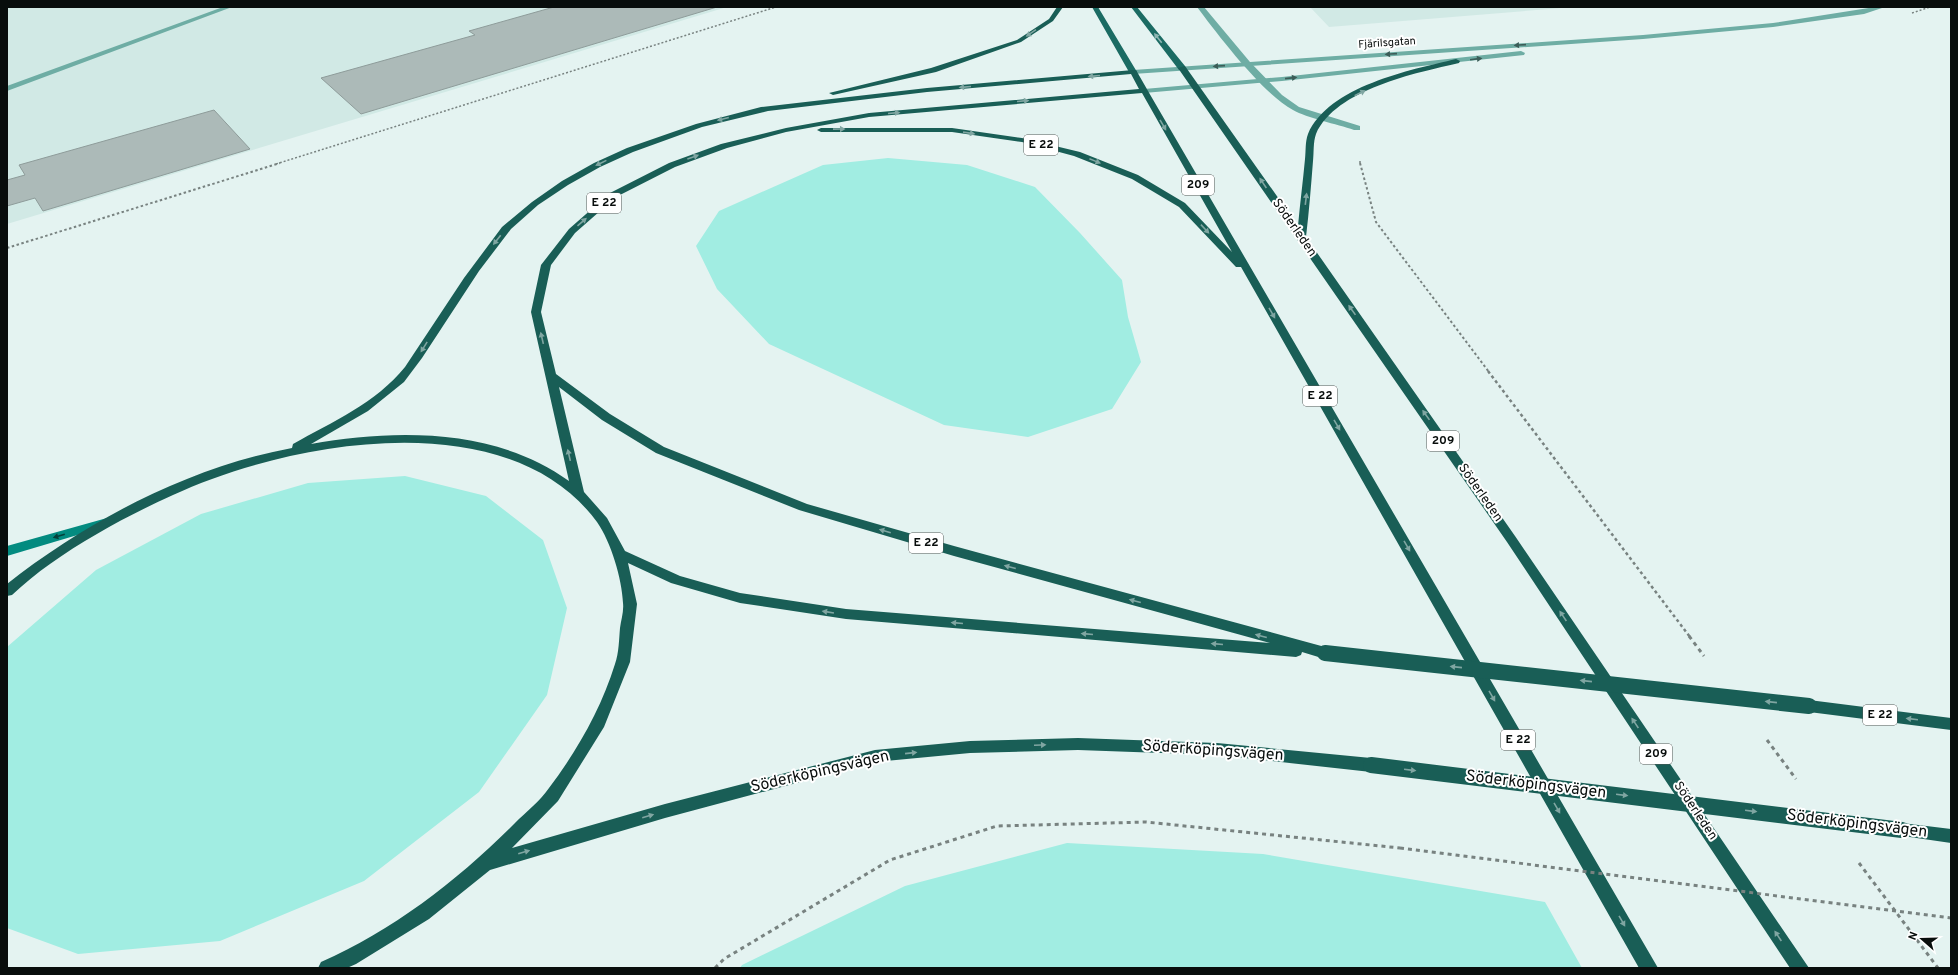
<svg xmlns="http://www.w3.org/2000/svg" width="1958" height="975" viewBox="0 0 1958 975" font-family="Overpass,sans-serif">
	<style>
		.built { fill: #d1e9e5 }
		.green { fill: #a1ede2 }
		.building { fill: #acbab8; stroke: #8e9c9a }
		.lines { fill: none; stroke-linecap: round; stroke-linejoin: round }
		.path-far3 { stroke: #788280; stroke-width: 1.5; stroke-dasharray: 2 2; stroke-linecap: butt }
		.path-far2 { stroke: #788280; stroke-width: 2; stroke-dasharray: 2.5 2.5; stroke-linecap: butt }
		.path-far1 { stroke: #788280; stroke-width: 2.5; stroke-dasharray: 3 3; stroke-linecap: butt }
		.path { stroke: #788280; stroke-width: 3; stroke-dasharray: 4 4; stroke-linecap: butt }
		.service { fill: #6eada4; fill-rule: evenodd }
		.minor { fill: #6eada4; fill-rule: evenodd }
		.secondary { fill: #038b80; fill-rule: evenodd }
		.primary { fill: #1b6b63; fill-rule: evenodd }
		.trunk { fill: #195e56; fill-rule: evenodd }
		.path-bridge { stroke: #788280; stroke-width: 3; stroke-dasharray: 4 4; stroke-linecap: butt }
		.trunk-bridge { stroke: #195e56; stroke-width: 16 }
		.oneway { fill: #80a6a2 }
		.oneway2 { fill: #8db5b1 }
		.oneway3 { fill: #3b5d58 }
		.oneway4 { fill: #063f3a }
		.labels { text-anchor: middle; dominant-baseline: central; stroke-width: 4; stroke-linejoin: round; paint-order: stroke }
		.far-street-label { font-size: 11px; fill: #080d0c; stroke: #fff }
		.shield { fill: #fff; stroke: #525655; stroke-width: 1 }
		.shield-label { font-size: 12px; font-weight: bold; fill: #080d0c }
		.street-label { font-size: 13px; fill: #080d0c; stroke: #fff }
		.near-street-label { font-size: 16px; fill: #080d0c; stroke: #fff }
	</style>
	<rect width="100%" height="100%" fill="#e4f3f1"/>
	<!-- built -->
	<path class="built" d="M7,7H727L7,224Z
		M1310,7H1574L1329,27Z"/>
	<!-- green -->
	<path class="green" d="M888,158L967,165L1035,187L1080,233L1122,280L1128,317L1141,362L1112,409L1028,437L944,425L769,344L717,289L696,246L719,211L823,165Z
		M405,476L486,496L543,540L567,608L547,695L479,792L364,881L220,941L78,954L7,928V647L96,570L201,514L308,483Z
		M1067,843L1263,854L1545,902L1582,968H740L742,965L905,886Z"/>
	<!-- building -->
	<path class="building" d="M554,7H717L361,114L321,78L475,35L469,31Z
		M214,110L250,149L43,211L35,198L7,206V180L25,175L19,165Z"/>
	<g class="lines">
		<!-- path-far3 -->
		<path class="path-far3" d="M1912,13L1930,7
			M1360,161V164
			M276,164L776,7"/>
		<!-- path-far2 -->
		<path class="path-far2" d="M1360,163L1376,222L1489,372
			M7,248L280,163"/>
		<!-- path-far1 -->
		<path class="path-far1" d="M1488,371L1690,637"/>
		<!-- path -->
		<path class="path" d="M1689,636L1704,656
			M1767,740L1796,779
			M1859,863L1938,968
			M715,968L724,959L890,860L997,826L1146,822L1400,848"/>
		<!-- service -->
		<path class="service" d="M223,7H232L7,91V86Z
			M1197,7H1204L1250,62L1282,95L1299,107L1360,126V130H1354C1337,124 1307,118 1293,110C1263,94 1218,35 1197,7Z"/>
		<!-- minor -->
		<path class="minor" d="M1875,7H1885L1864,14L1773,27L1643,39L1133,74L1129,72L1133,70L1643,35L1773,23Z
			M1521,51L1525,53L1524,55L1282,81L1144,93L1140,91L1144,89L1282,77Z"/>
		<!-- secondary -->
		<path class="secondary" d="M107,518L111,519L113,522L111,525L7,556V546Z"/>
		<!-- primary -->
		<path class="primary" d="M1092,7H1098L1137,72L1136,74L1129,72Z
			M1131,7H1137L1185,66V70H1179Z"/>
		<!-- trunk -->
		<path class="trunk" d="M1057,7H1063L1053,21L1021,42L936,72L833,95L829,93L931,68L1017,40L1049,19Z
			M1456,59L1460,61L1459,63C1416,73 1336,89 1316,134C1313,142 1314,153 1313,161C1311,186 1309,212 1306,237L1515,536L1809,968H1790L1507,542L1178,68L1185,66L1298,226C1300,203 1303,181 1305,159C1306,151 1305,142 1308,134C1329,86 1410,70 1456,59Z
			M1133,70H1136L1148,91L1658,968H1639L1241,267H1236L1179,207L1132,179L1074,156L1022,142L952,132H821L817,130L821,128H952L1022,138L1080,152L1138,175L1185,203L1232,252L1142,93L869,117L786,132L727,148L675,167L616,197L575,233L551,265L541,312L556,374L610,414L664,447L807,504L954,546L1325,647L1330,649L1332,653L1330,657L1325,659L1302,652L1301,655L1296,657L846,619L740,603L671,583L628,563L637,604L630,662L604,727L558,801L512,848L665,804L875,750L970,741L1078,738L1217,743L1371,758L1376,760L1379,765L1376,770L1371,772L1217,755L1078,750L970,753L875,762L665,818L490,870L429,919L356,964L347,968H318L321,962C394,930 459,879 515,823C526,812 540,801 549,788C577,751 601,709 615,664C619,653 619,639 620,628C621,620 624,611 623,603C622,579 611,542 597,522C508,401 290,441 173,495C131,514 88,537 50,564C37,573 24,584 12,595L7,596V584C88,520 190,467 292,448L293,444C332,422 376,403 405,367L464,278L502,227L532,202L562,181L594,163L627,148L696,124L761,107L927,88ZM1131,74L1139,89L869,113L786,128L721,144L669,163L610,193L569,229L541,265L531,312L569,481C496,428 396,429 311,444L368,411L404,382L422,358L479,271L511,229L538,205L568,185L600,167L633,152L702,127L768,111L927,92ZM559,387L602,420L656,453L799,510L954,556L1270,643L846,609L740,593L680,576L625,551L607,518L584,492Z
			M1809,700L1951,718V730L1809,712L1804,710L1802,706L1804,702Z
			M1902,823L1951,829V843L1896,835L1894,830L1896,825Z"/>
		<!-- path-bridge -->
		<path class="path-bridge" d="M1400,848L1951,918"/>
		<!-- trunk-bridge -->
		<path class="trunk-bridge" d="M1325,653L1809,706
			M1371,765L1902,830"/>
	</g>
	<!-- one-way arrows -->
	<defs><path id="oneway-solid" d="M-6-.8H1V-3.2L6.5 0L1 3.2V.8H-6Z"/></defs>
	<g class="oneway">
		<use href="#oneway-solid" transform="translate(1031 33) rotate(146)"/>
		<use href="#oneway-solid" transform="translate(1094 76) rotate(175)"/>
		<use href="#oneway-solid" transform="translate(965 87) rotate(175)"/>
		<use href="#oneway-solid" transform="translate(1360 93) rotate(-26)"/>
		<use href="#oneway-solid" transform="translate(1023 101) rotate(-5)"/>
		<use href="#oneway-solid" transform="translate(894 113) rotate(-5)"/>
		<use href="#oneway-solid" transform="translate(723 119) rotate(166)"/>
		<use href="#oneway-solid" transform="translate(1163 125) rotate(60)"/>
		<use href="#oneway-solid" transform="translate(839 129) rotate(-1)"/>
		<use href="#oneway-solid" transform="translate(969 133) rotate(8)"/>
		<use href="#oneway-solid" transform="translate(693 157) rotate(-20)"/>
		<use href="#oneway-solid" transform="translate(1095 161) rotate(22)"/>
		<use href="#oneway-solid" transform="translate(601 163) rotate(154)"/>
		<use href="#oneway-solid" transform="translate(1263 183) rotate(-124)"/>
		<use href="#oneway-solid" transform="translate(1306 199) rotate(-83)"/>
		<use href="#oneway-solid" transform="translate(582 222) rotate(-41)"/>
		<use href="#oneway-solid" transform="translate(1205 229) rotate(47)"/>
		<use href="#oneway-solid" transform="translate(497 240) rotate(128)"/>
		<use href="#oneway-solid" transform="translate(1352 310) rotate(-125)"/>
		<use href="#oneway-solid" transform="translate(1272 313) rotate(60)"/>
		<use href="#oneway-solid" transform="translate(542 338) rotate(-103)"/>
		<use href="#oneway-solid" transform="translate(424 347) rotate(122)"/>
		<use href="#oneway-solid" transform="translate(1426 415) rotate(-125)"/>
		<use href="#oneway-solid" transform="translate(1337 425) rotate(60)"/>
		<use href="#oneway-solid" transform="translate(569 455) rotate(-103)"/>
		<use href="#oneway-solid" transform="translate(885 531) rotate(-164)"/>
		<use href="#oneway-solid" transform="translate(1407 546) rotate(60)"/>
		<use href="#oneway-solid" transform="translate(1010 567) rotate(-165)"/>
		<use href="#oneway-solid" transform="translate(1135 601) rotate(-165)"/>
		<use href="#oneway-solid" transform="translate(828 612) rotate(-171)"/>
		<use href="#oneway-solid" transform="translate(1563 616) rotate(-124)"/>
		<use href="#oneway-solid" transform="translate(957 623) rotate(-175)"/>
		<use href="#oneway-solid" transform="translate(1087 634) rotate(-175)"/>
		<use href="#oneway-solid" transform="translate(1261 636) rotate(-165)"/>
		<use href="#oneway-solid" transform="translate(1217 644) rotate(-175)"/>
		<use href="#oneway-solid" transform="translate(1456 667) rotate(-174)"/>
		<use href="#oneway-solid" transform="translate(1586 681) rotate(-174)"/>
		<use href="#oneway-solid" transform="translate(1492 696) rotate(60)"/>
		<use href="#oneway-solid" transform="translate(1771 702) rotate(-174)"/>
		<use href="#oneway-solid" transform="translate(1912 719) rotate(-173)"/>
		<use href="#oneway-solid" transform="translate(1635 723) rotate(-124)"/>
		<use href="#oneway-solid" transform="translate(1040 745) rotate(-2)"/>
		<use href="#oneway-solid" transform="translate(911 753) rotate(-6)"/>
		<use href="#oneway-solid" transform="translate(1410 770) rotate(7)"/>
		<use href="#oneway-solid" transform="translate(1622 795) rotate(7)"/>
		<use href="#oneway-solid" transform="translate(1557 808) rotate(60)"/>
		<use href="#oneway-solid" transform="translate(1751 811) rotate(7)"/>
		<use href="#oneway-solid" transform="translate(648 816) rotate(-16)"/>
		<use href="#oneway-solid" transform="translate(524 852) rotate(-16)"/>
		<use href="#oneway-solid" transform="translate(1622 921) rotate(60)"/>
		<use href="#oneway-solid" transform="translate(1778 936) rotate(-124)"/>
	</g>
	<use class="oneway2" href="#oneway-solid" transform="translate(1158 38) rotate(-128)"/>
	<g class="oneway3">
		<use href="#oneway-solid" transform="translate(1520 45) rotate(176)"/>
		<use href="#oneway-solid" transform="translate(1391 54) rotate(176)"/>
		<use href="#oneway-solid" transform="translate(1476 59) rotate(-7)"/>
		<use href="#oneway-solid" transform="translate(1219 66) rotate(176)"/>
		<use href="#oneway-solid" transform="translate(1291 78) rotate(-6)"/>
	</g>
	<use class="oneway4" href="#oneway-solid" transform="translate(59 536) rotate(164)"/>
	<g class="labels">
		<!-- far-street labels -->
		<g class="far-street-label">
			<text transform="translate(1387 43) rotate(-4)">Fjärilsgatan</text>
		</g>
		<!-- shield labels -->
		<g class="shield">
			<rect x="1024" y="135" width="34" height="20" rx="3"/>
			<rect x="1182" y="175" width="32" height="20" rx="3"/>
			<rect x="587" y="193" width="34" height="20" rx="3"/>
			<rect x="1303" y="386" width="34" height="20" rx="3"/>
			<rect x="1427" y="431" width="32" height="20" rx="3"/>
			<rect x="909" y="533" width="34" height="20" rx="3"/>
			<rect x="1863" y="705" width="34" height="20" rx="3"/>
			<rect x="1501" y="730" width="34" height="20" rx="3"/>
			<rect x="1640" y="744" width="32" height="20" rx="3"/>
		</g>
		<g class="shield-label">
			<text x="1041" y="145">E 22</text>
			<text x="1198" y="185">209</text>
			<text x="604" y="203">E 22</text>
			<text x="1320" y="396">E 22</text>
			<text x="1443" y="441">209</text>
			<text x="926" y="543">E 22</text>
			<text x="1880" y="715">E 22</text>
			<text x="1518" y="740">E 22</text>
			<text x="1656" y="754">209</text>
		</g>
		<!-- street labels -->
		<g class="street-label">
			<text transform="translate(1294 228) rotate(55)">Söderleden</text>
			<text transform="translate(1480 493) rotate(55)">Söderleden</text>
			<text transform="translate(1695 811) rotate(56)">Söderleden</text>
		</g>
		<!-- near-street labels -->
		<g class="near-street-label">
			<text transform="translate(1213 751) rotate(4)">Söderköpingsvägen</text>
			<text transform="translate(820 772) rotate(-13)">Söderköpingsvägen</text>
			<text transform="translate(1536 785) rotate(7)">Söderköpingsvägen</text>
			<text transform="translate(1857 824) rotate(7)">Söderköpingsvägen</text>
		</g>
	</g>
	<!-- border -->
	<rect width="1958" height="975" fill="none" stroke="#080d0c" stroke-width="16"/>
	<!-- north arrow -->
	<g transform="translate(1922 939) rotate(290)" stroke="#ffffff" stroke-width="3" paint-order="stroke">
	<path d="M0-3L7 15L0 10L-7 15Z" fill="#080d0c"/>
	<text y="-6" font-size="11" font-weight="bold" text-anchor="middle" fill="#080d0c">N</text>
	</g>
</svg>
